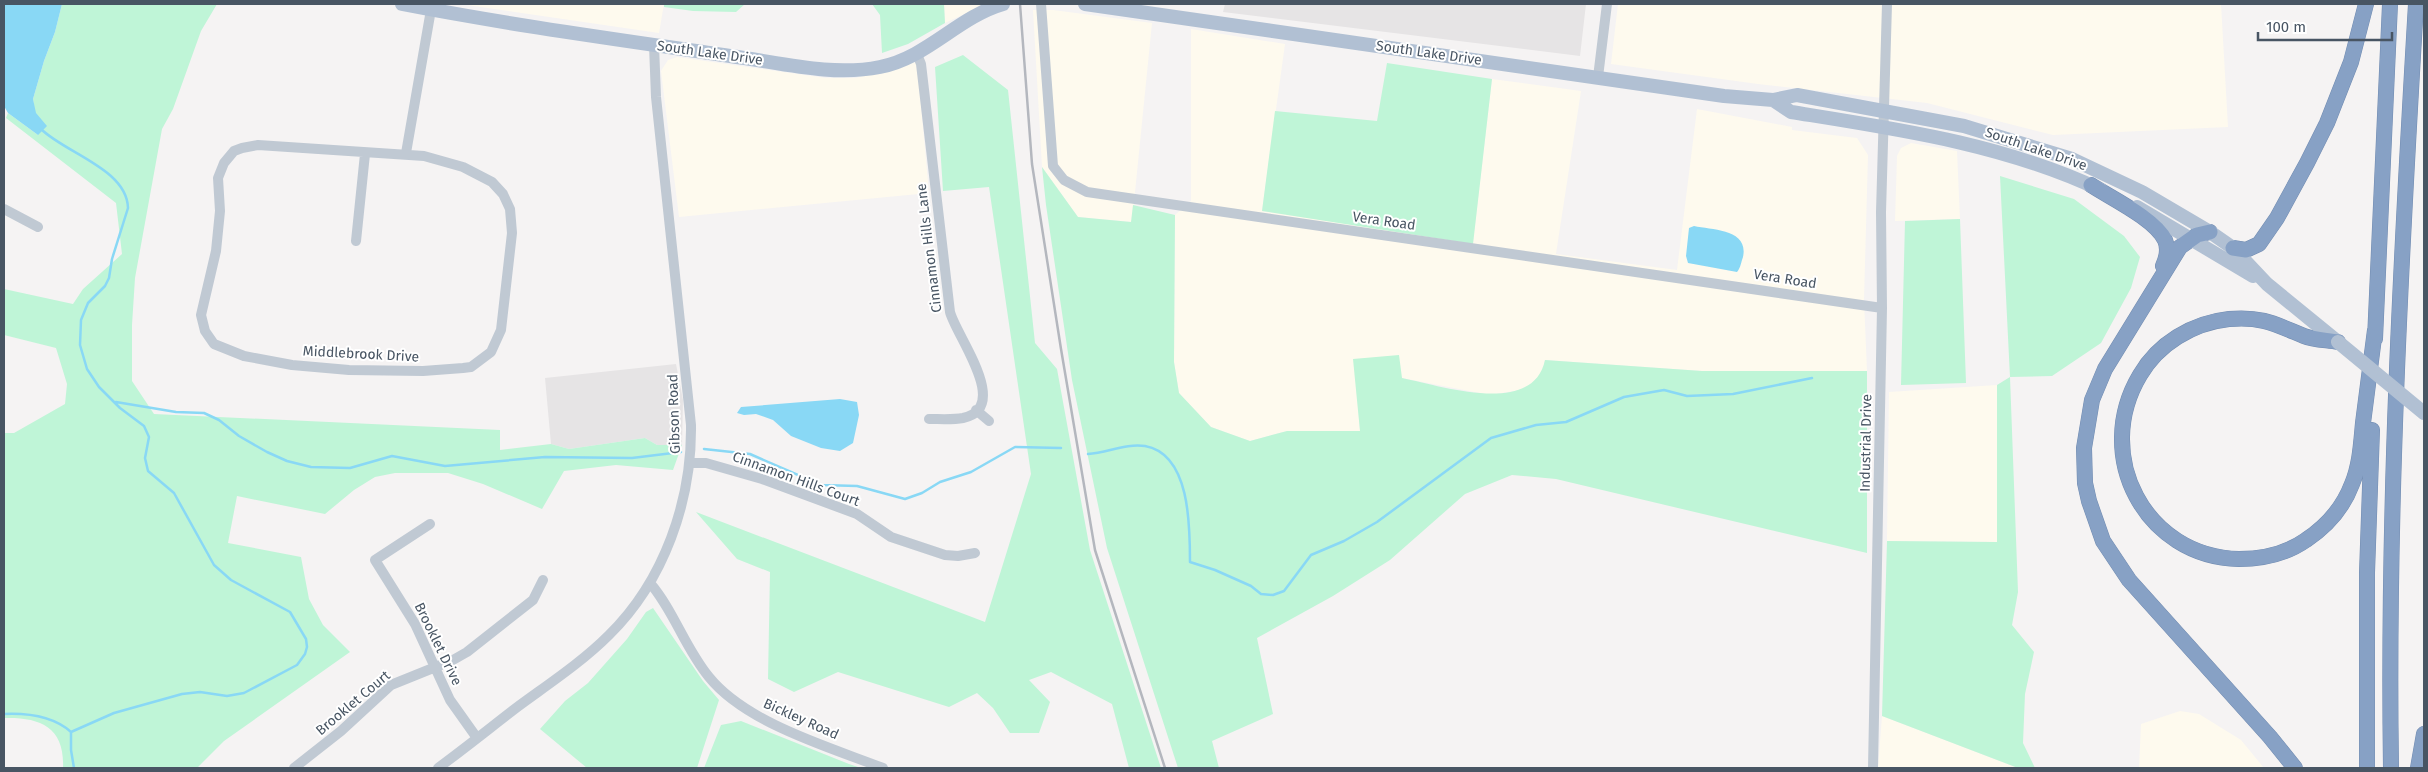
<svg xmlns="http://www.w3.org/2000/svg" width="2428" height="772" viewBox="0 0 2428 772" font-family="'Fira Sans',sans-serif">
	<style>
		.commercial { fill: #fefaee }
		.education { fill: #e6e4e5 }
		.green { fill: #bff5d7 }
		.water { fill: #89d8f5 }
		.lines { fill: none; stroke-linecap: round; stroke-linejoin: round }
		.stream { stroke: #89d8f5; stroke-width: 2.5 }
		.highway-casing { stroke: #728cb1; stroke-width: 16 }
		.minor { stroke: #c0c9d3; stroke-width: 10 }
		.major { stroke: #b1c0d3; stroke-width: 14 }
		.highway { stroke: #87a1c5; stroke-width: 15 }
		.rail { stroke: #b4b7be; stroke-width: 2.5 }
		.major-bridge { stroke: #b1c0d3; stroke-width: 14 }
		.labels { text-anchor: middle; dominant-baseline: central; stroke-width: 4; stroke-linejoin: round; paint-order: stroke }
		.street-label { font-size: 14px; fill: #485563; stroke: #fff }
	</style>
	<rect width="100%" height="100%" fill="#f5f3f3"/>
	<!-- commercial -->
	<path class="commercial" d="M460,4H664L659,33Z
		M944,4H986L945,23Z
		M1618,4H2221L2228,127L2053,135L1927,103L1758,84L1611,64Z
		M1033,10H1053L1152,23L1132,222L1078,217L1042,167Z
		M1191,29L1285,44L1262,211L1473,242L1492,79L1581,91L1556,254L1677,270L1697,109L1792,127V130L1857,138L1868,155L1864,300L1867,371H1702L1545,360L1542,373L1526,389L1490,395L1402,378L1354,359L1360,431H1287L1250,441L1211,427L1179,393L1174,362L1175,215L1191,201Z
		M677,57L826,78H856L917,62L929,193L679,217L661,71L668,60Z
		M1911,143L1957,151L1960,219L1895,221L1897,156L1901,148Z
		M1997,385V542L1887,541L1889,392Z
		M2180,711L2199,714L2241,740L2264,768H2139L2141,724Z
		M1882,716L2018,768H1878Z"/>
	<!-- education -->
	<path class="education" d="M1225,4H1586L1580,56L1223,12Z
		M676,364L683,400L682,445H657L645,438L569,449L551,444L545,378Z"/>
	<!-- green -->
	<path class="green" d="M62,4H217L201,31L173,109L162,129L135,278L132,325V381L154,414L500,430V450L551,444L569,449L645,438L657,445H682L673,470L616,465L564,471L542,509L483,484L448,473H395L375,477L354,490L325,514L237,496L228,543L301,557L309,599L323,625L350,652L224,741L197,768H63C65,727 40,717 4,718V433H14L65,404L67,384L56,348L4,335V289L73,304L83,289L122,254L116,203L6,118L8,113L38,135L33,99L44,61L55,32Z
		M664,4H745L736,12L693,11L664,7Z
		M872,4H944L945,23L908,44L882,53L880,15Z
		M963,55L1008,90L1035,343L1057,369L1090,550L1161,768H1129L1112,704L1051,672L1029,680L1050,702L1039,733H1010L993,708L977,693L949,707L838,672L794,692L768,679L770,572L737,559L696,512L985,622L1031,474L989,187L943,191L935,67Z
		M1387,63L1492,79L1473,244L1262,211L1275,111L1377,121Z
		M1042,167L1078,217L1131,222L1133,205L1175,215L1174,362L1179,393L1211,427L1250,441L1287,431H1360L1353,359L1399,355L1402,378C1442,386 1533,417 1545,360L1702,371H1867V553L1556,479L1512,475L1465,494L1390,560L1333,596L1257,638L1273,714L1212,741L1219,768H1178L1107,548L1072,380L1046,205Z
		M2000,176L2074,199L2124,236L2140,257L2131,288L2101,343L2052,376L2010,377L2018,592L2012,625L2034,652L2025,694L2023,743L2035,768H2018L1882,716L1887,541L1997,542V385L2010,377Z
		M1960,219L1966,383L1901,385L1905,221Z
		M653,608L703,681L719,700L697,768H587L540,729L565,701L588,683L627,639L646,612Z
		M741,721L849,764L861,768H704L721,725Z"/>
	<!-- water -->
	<path class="water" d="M4,4H62L55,32L44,61L33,99L36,113L47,126L38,135L8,113L4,106Z
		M1694,226C1713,230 1749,229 1743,257C1741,262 1741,267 1737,272L1688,263L1686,256L1689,228Z
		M840,399L857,402L859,415L853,443L840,451L821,448L791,436L773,420L756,414L744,415L737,413L741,407Z"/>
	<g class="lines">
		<!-- stream -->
		<path class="stream" d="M41,129C65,153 127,169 128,208L112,259L109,278L105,286L88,303L81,320L80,345L87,369L99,387L120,408L144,426L149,437L145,458L148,471L174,493L214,565L231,580L290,612L306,639L307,647L305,654L297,665L244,693L227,696L200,692L182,694L114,713L71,732
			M116,402L176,412L204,413L219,420L239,436L267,452L287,461L311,467L350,468L392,456L445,466L545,457L632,458L681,452
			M704,449L750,454L821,485L857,486L905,499L922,493L940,482L971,472L1015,447L1061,448
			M1088,454C1107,453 1126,443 1145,446C1190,454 1190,525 1190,562L1215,570L1251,586L1261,594L1273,595L1284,591L1311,555L1344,541L1377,522L1491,438L1536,425L1566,422L1624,397L1664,390L1687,396L1733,394L1812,378
			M4,714C27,713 53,716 71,732
			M71,732V750L74,768"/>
		<defs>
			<path id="highway" d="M2091,185C2111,198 2155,219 2165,240C2169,249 2167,257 2163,266
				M2210,232L2197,235L2180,247L2105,369L2092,400L2084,448L2085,483L2089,501L2103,541L2129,580L2270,737L2295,768
				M2233,248L2246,250L2259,244L2277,218L2307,163L2327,123L2351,62L2366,4
				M2375,339L2390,4
				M2338,342C2327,340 2314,340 2304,336C2275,324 2261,316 2229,319C2192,323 2158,344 2140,375C2092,455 2145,557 2239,559C2263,559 2286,554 2306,540C2327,526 2343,508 2352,484C2360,465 2361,444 2363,423C2367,392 2371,361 2375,330
				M2367,768V573L2372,430
				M2391,768C2387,513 2401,258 2416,4
				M2418,768L2424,734"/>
		</defs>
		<!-- highway casing -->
		<use href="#highway" class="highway-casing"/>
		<!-- minor -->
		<path class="minor" d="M1041,4L1053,166L1064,180L1087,192L1882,308
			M917,54L921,64L950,312C956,336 1012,407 963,418C953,420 940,419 929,419
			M1598,77L1607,4
			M258,145L424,156L463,167L492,182L503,194L510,209L512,233L501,330L491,352L471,367L463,368L423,371L349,370L292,365L244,356L214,344L205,331L201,315L216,251L220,211L218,178L224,163L234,151L242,148Z
			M406,153L432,4
			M4,209L38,227
			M356,241L365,154
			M976,410L989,421
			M690,463H706L762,479L857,514L891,537L945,555L958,556L975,553
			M430,524L375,560L415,624L450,700L477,738
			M650,583C674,611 685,648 709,677C746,723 829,747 883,768
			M294,768L341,731L391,685L453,660L467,652L533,600L543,580
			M438,768C464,749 490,728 516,708C547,685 581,663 609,635C664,581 692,501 691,425L656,97L654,45
			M1873,768L1882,308L1881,212L1887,4"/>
		<!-- major -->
		<path class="major" d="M402,4C510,25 621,40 730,56C778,62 831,77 880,67C927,58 958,17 1003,4
			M1085,4L1724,96L1773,100L1797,95L1964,126L2072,159L2142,192L2210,232L2233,248L2267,284L2338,342
			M1773,100L1791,112C1897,129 2004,144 2101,190
			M2137,207L2253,276"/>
		<!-- highway -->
		<use href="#highway" class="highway"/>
		<!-- rail -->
		<path class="rail" d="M1020,4L1032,164L1061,349L1095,550L1165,768"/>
		<!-- major-bridge -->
		<path class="major-bridge" d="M2338,342L2424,413"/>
	</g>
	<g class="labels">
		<!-- street labels -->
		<g class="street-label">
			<text transform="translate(710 53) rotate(8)">South Lake Drive</text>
			<text transform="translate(1429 53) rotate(8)">South Lake Drive</text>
			<text transform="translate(2036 149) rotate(19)">South Lake Drive</text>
			<text transform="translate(1384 221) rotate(8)">Vera Road</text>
			<text transform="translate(929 248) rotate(-97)">Cinnamon Hills Lane</text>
			<text transform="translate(1785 279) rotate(9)">Vera Road</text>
			<text transform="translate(361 354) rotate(3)">Middlebrook Drive</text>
			<text transform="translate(674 414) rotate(-92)">Gibson Road</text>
			<text transform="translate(1866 443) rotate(-89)">Industrial Drive</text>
			<text transform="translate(796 479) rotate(20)">Cinnamon Hills Court</text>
			<text transform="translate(438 644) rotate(64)">Brooklet Drive</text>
			<text transform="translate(353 703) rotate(-40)">Brooklet Court</text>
			<text transform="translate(801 719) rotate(24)">Bickley Road</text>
		</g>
	</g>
	<!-- border -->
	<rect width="2428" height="772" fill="none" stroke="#485563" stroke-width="10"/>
	<!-- scale -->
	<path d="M2258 32v8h134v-8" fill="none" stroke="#485563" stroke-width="2.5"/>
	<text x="2266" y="32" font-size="15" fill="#485563" stroke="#ffffff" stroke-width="4" paint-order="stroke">100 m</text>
</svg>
